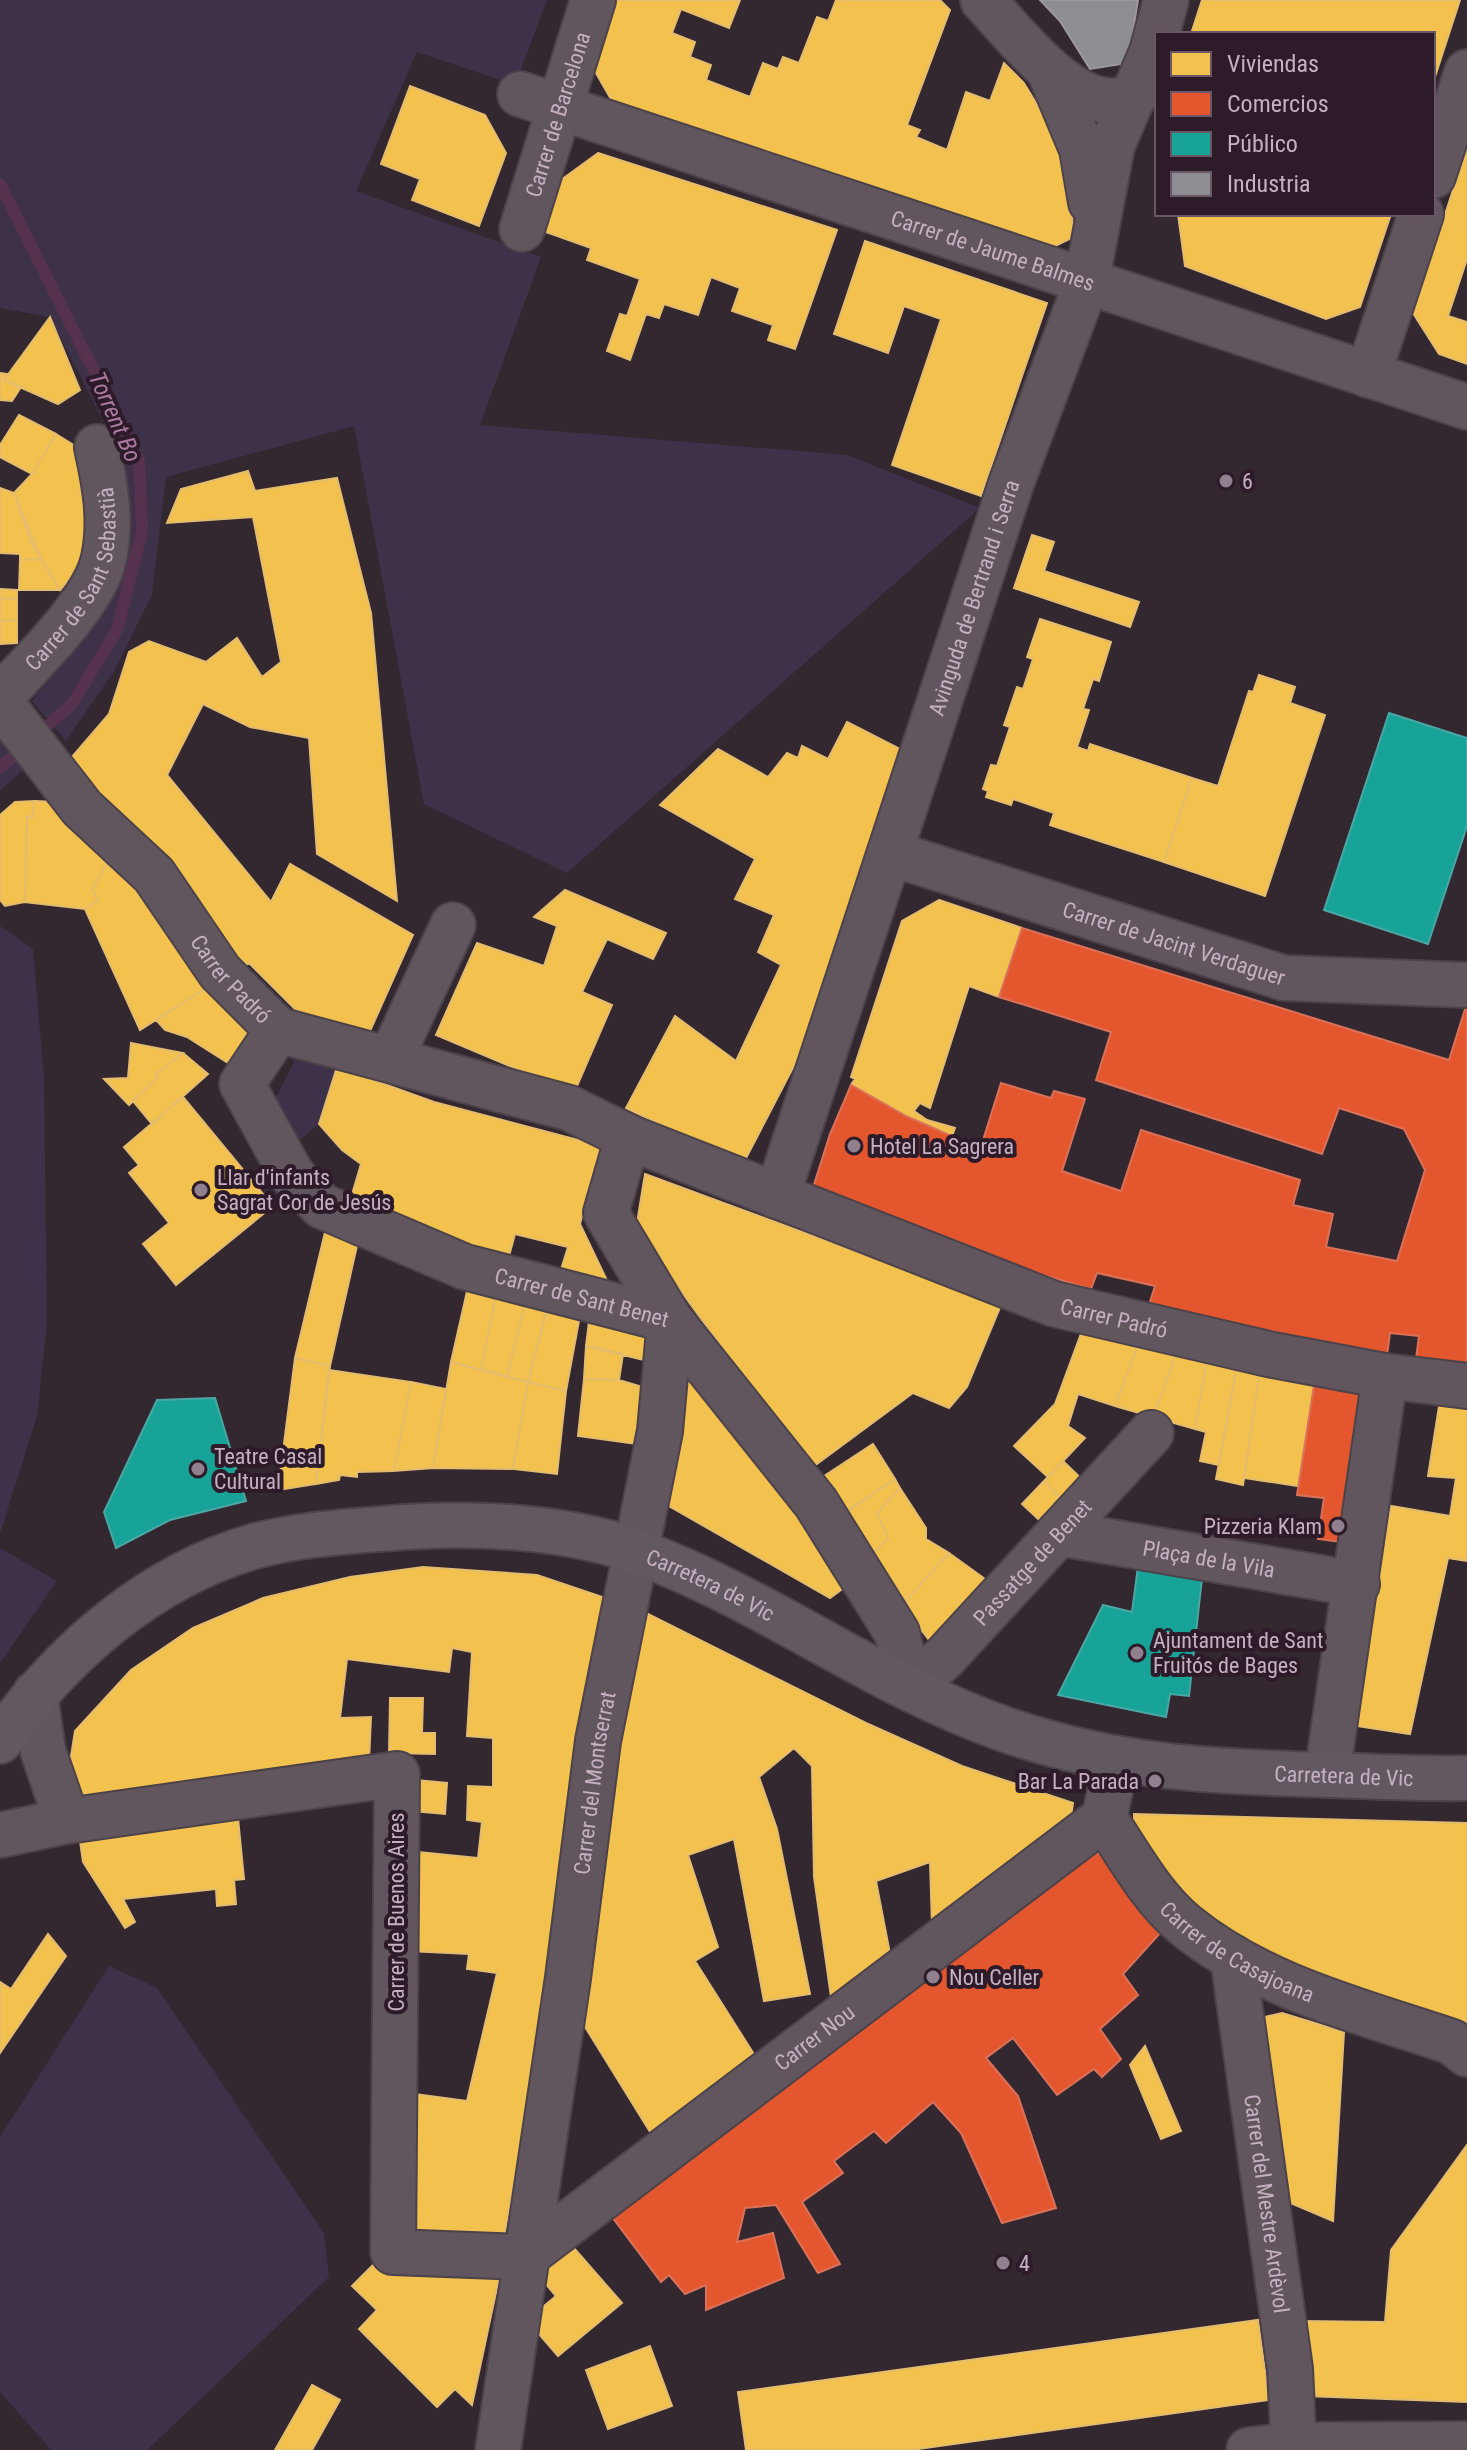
<svg xmlns="http://www.w3.org/2000/svg" width="1467" height="2450" viewBox="0 0 1467 2450" font-family="'Roboto Condensed',sans-serif">
	<style>
		.green { fill: #3d3249 }
		.homes { fill: #f2c14e; stroke: #e4bc70; stroke-width: 2 }
		.shops { fill: #e4572e; stroke: #da725a; stroke-width: 2 }
		.public { fill: #17a398; stroke: #4ba7a4; stroke-width: 2 }
		.industry { fill: #8d8d92; stroke: #9e98a0; stroke-width: 2 }
		.lines { fill: none; stroke-linecap: round; stroke-linejoin: round }
		.stream { stroke: #56324f; stroke-width: 12 }
		.minor-casing { stroke: #4c4249; stroke-width: 48 }
		.major-casing { stroke: #4d424a; stroke-width: 48 }
		.minor { stroke: #61565e; stroke-width: 44 }
		.major { stroke: #625861; stroke-width: 44 }
		.poi-dot { fill: #91808e; stroke: #2d1b29; stroke-width: 3 }
		.labels { text-anchor: middle; dominant-baseline: central; stroke-width: 8; stroke-linejoin: round; paint-order: stroke }
		.street-label { font-size: 22px; fill: #c4b0c0; stroke: #2d1b29 }
		.poi-label { font-size: 22px; fill: #c4b0c0; stroke: #2d1b29; text-anchor: start }
		.water-label { font-size: 24px; font-style: italic; fill: #ab7aa1; stroke: #2d1b29 }
	</style>
	<rect width="100%" height="100%" fill="#332730"/>
	<!-- green -->
	<path class="green" d="M0,0H547L515,85L417,52L356,191L541,257L480,425L847,455L980,508L567,873L424,804L354,426L166,477L152,595L114,671L66,741L32,701L101,611L122,458L50,317L0,308Z
		M0,735L25,768L0,791Z
		M0,926L33,949L44,1078L47,1322L37,1416L0,1534Z
		M299,1052L337,1067L319,1124L296,1143L275,1099Z
		M0,1548L57,1581L0,1663Z
		M109,1966L157,1988L324,2233L329,2277L147,2450H51L0,2392V2137Z"/>
	<!-- homes -->
	<path class="homes" d="M617,0H740L729,28L681,9L672,33L695,42L690,57L711,65L706,80L750,97L763,63L778,69L783,57L799,63L817,17L828,21L836,0H940L950,10L907,125L920,130L916,137L947,150L966,92L990,101L1004,63L1024,83L1056,136L1069,184L1074,237L1051,248L616,108L593,68Z
		M1202,0H1460L1433,83V34H1191Z
		M410,86L485,115L506,153L479,226L412,200L420,179L381,164Z
		M1467,147V259L1448,316L1467,322V364L1439,354L1413,313Z
		M598,153L837,230L795,349L768,340L773,325L732,311L740,288L711,277L698,315L664,304L659,318L646,314L630,360L607,351L620,314L627,316L640,279L587,260L591,248L540,230L557,183Z
		M1178,214H1391L1360,307L1326,319L1185,266Z
		M865,241L1047,303L981,496L892,465L941,319L904,306L888,353L834,334Z
		M50,317L80,390L58,404L4,380Z
		M0,373L7,374L4,380L21,387L12,401L0,400Z
		M19,415L56,434L32,474L0,457V445Z
		M56,434L88,454L80,492L95,502L92,531L77,571L60,590L31,542L14,493L32,474Z
		M248,471L255,491L337,478L371,613L397,901L317,854L309,738L250,727L203,704L167,775L271,902L290,864L413,935L370,1031L302,1016L249,963L237,972L65,765L109,714L129,652L149,641L206,662L237,638L262,677L281,662L253,517L167,523L181,489Z
		M0,488L14,493L41,559L20,560V554L0,553Z
		M1032,535L1054,542L1044,571L1139,602L1130,627L1014,588Z
		M41,559L60,590H19L20,560Z
		M0,589L17,590V599L0,598Z
		M0,598L17,599V620L0,621Z
		M1040,619L1111,642L1099,681L1093,679L1083,709L1089,710L1077,747L1088,751L1090,744L1192,778L1164,862L1050,825L1054,813L1013,799L1011,805L986,797L988,791L983,789L991,765L997,766L1010,727L1004,725L1017,687L1023,689L1033,659L1027,657Z
		M17,620V643L0,644V621Z
		M1259,675L1295,687L1290,703L1325,715L1265,896L1164,862L1192,778L1218,786L1249,691L1253,692Z
		M847,722L902,750L797,1060L743,1164L626,1108L675,1016L736,1061L781,965L758,952L774,915L735,899L755,859L660,805L718,749L768,777L787,753L798,758L802,746L828,759Z
		M34,801L32,818L27,817L25,902L5,906L0,900V815L15,802Z
		M34,801L58,802L113,853L92,890L98,900L85,909L25,902L27,817L32,818Z
		M113,853L208,987L140,1030L85,909L98,900L92,890Z
		M565,890L666,933L653,959L607,939L582,992L612,1005L574,1093L436,1035L477,943L544,966L557,926L534,917Z
		M939,900L1022,928L999,997L969,986L930,1108L920,1103L914,1111L927,1120L955,1128L952,1136L906,1116L851,1085L855,1079L851,1077L902,921Z
		M208,987L251,1030L239,1070L187,1037L165,1030L156,1020Z
		M131,1043L183,1053L156,1074L158,1077L129,1105L104,1079L128,1078Z
		M183,1053L208,1074L152,1124L133,1101L158,1077L156,1074Z
		M337,1067L434,1102L601,1146L580,1224L612,1291L559,1276L568,1247L515,1234L506,1267L348,1208L361,1164L342,1150L319,1124Z
		M183,1097L273,1206L176,1285L143,1244L169,1223L129,1173L139,1165L124,1147Z
		M645,1174L1001,1305L967,1387L949,1408L913,1393L810,1469L636,1229Z
		M326,1228L358,1241L330,1366L295,1358Z
		M468,1287L496,1295L481,1370L451,1362Z
		M496,1295L525,1304L507,1377L481,1370Z
		M549,1300L581,1310L566,1391L528,1382Z
		M525,1304L547,1310L528,1382L507,1377Z
		M590,1313L654,1333L652,1362L586,1346Z
		M1082,1331L1138,1345L1115,1406L1078,1394L1068,1426L1085,1438L1048,1477L1014,1446L1055,1404Z
		M1138,1345L1176,1355L1153,1417L1115,1406Z
		M586,1346L623,1354L619,1380L584,1379Z
		M1176,1355L1207,1360L1195,1429L1153,1417Z
		M295,1358L330,1366L316,1484L278,1490Z
		M1207,1360L1237,1366L1219,1465L1200,1461L1206,1432L1195,1429Z
		M451,1362L528,1382L513,1469L433,1468Z
		M1237,1366L1260,1370L1243,1485L1216,1479Z
		M329,1370L411,1382L394,1471L357,1472V1477L340,1475L339,1480L316,1484Z
		M1260,1370L1315,1379L1298,1486L1244,1478Z
		M698,1377L849,1584L830,1598L660,1501L674,1384Z
		M584,1379L619,1380L649,1389L645,1445L578,1436Z
		M411,1382L446,1389L433,1468L394,1471Z
		M528,1382L566,1391L557,1474L513,1469Z
		M1440,1400L1467,1404V1561L1448,1558L1410,1734L1350,1725L1391,1506L1450,1516L1456,1478L1428,1476Z
		M873,1444L895,1479L841,1515L818,1480Z
		M1063,1461L1091,1488L1071,1509L1044,1481Z
		M895,1479L900,1488L877,1513L888,1538L868,1559L841,1515Z
		M1044,1481L1071,1509L1051,1531L1022,1504Z
		M900,1488L926,1528V1539L949,1553L902,1605L868,1559L888,1538L877,1513Z
		M949,1553L999,1589L936,1649L902,1605Z
		M423,1567L537,1575L605,1598L543,2027L503,2242L410,2244L414,2094L467,2101L497,1973L467,1969L469,1954L409,1951L419,1852L478,1858L482,1822L467,1820L468,1786L493,1787V1738L467,1736L472,1652L452,1648L449,1672L347,1659L340,1718L371,1717L369,1762L94,1808L66,1788L75,1731L131,1670L193,1628L263,1598L350,1577Z
		M642,1611L866,1723L962,1766L1073,1803L1070,1824L932,1926L930,1862L876,1881L891,1959L831,1997L814,1877L812,1766L794,1748L759,1777L777,1829L810,1994L764,2001L734,1839L688,1855L718,1947L695,1961L757,2059L652,2135L582,2022L592,1970L609,1745Z
		M390,1698H423L422,1733H435V1754L389,1753Z
		M416,1780L447,1783L445,1814L413,1811Z
		M237,1808L244,1879L234,1880L236,1904L217,1906L216,1889L123,1899L135,1922L125,1928L83,1862L79,1834Z
		M1134,1814L1467,1823V2028L1456,2020L1264,1957L1157,1884L1134,1841Z
		M48,1934L66,1956L0,2053V1982L11,1989Z
		M1282,2013L1344,2032L1333,2221L1281,2199L1260,2018Z
		M1145,2046L1181,2131L1161,2139L1130,2065Z
		M1467,2145V2402L1306,2396L1300,2321L1385,2322L1391,2250Z
		M573,2247L622,2303L558,2356L527,2320L556,2296L539,2276Z
		M374,2264L399,2272L501,2269L472,2405L455,2389L437,2407L359,2329L377,2310L352,2286Z
		M1258,2320L1269,2400L911,2450H746L738,2392Z
		M650,2346L672,2406L608,2429L586,2370Z
		M312,2385L340,2400L312,2450H275Z"/>
	<!-- shops -->
	<path class="shops" d="M1022,928L1449,1060L1467,1003V1367L1416,1359L1419,1336L1390,1333L1387,1355L1273,1339L1149,1305L1155,1286L1097,1273L1091,1289L953,1249L811,1194L830,1134L851,1085L906,1116L952,1136L978,1156L1001,1083L1051,1098L1054,1091L1085,1099L1062,1171L1121,1191L1141,1130L1300,1180L1293,1205L1333,1214L1326,1247L1397,1261L1425,1170L1404,1129L1339,1108L1322,1154L1096,1080L1111,1032L999,997Z
		M1315,1379L1372,1389L1347,1543L1318,1539L1324,1498L1297,1495Z
		M1083,1850L1111,1857L1127,1893L1162,1931L1123,1974L1138,1995L1100,2029L1121,2059L1102,2077L1094,2069L1057,2095L1013,2038L986,2058L1018,2096L1056,2208L1002,2223L961,2133L933,2102L886,2143L874,2131L834,2161L843,2173L802,2202L840,2264L818,2273L776,2205L745,2208L737,2242L773,2233L784,2278L706,2310V2285L685,2294L669,2275L661,2282L612,2217Z"/>
	<!-- public -->
	<path class="public" d="M1389,713L1467,738V826L1428,944L1324,910Z
		M215,1398L246,1501L170,1520L116,1548L104,1512L157,1400Z
		M1139,1559L1203,1569L1189,1696L1170,1694L1166,1717L1058,1695L1103,1605L1132,1612Z"/>
	<!-- industry -->
	<path class="industry" d="M1040,0H1138L1128,63L1090,69L1060,21Z"/>
	<g class="lines">
		<!-- stream -->
		<path class="stream" d="M0,184L139,460L142,531L117,630L72,704L0,768"/>
		<defs>
			<g id="minor">
				<path d="M983,0C1013,32 1065,101 1112,101C1119,101 1129,97 1136,94"/>
				<path d="M1049,70L1082,149L1091,202"/>
				<path id="s1" d="M520,94L1467,407"/>
				<path d="M1433,176L1467,72"/>
				<path id="s2" d="M522,229L593,0"/>
				<path d="M1368,375L1421,214"/>
				<path id="s3" d="M0,697C30,665 96,601 104,558C112,521 105,483 97,447"/>
				<path id="s4" d="M0,702L82,808L154,875L220,972L278,1030L569,1108L628,1137L1054,1304L1268,1354L1385,1376L1467,1386"/>
				<path id="s5" d="M890,853L1284,978L1467,985"/>
				<path id="s6" d="M278,1030L242,1084L292,1175L322,1206L465,1267L670,1320"/>
				<path d="M391,1058L453,925"/>
				<path id="s7" d="M628,1137L606,1213L670,1320L816,1503L897,1633L909,1687L943,1659L1151,1433"/>
				<path id="s8" d="M777,1196L1011,484L1086,284L1112,146L1152,52L1166,0"/>
				<path id="s9" d="M1059,1533L1357,1584"/>
				<path d="M35,1694L43,1751L67,1821"/>
				<path id="s10" d="M1117,1761L1104,1818C1128,1853 1151,1897 1185,1925C1261,1987 1360,2011 1452,2042L1467,2054"/>
				<path d="M1327,1775L1385,1376"/>
				<path d="M0,1835L67,1821L397,1774L393,2252L524,2257"/>
				<path id="s11" d="M1233,1958L1290,2369L1294,2450"/>
				<path id="s12" d="M524,2257L1104,1818"/>
				<path id="s13" d="M498,2450L568,1978L598,1741L660,1431L670,1320"/>
				<path d="M1249,2450L1294,2445L1467,2444"/>
			</g>
			<g id="major">
				<path id="s14" d="M0,1741C62,1653 150,1576 255,1546C304,1533 356,1531 406,1527C475,1522 569,1527 635,1551C763,1597 872,1682 1001,1728C1112,1768 1215,1772 1331,1775C1377,1777 1422,1779 1467,1778"/>
			</g>
		</defs>
		<!-- minor casing -->
		<use href="#minor" class="minor-casing"/>
		<!-- major casing -->
		<use href="#major" class="major-casing"/>
		<!-- minor -->
		<use href="#minor" class="minor"/>
		<!-- major -->
		<use href="#major" class="major"/>
	</g>
	<!-- markers -->
	<g class="poi-dot">
		<circle cx="1226" cy="481" r="8"/>
		<circle cx="854" cy="1146" r="8"/>
		<circle cx="201" cy="1190" r="8"/>
		<circle cx="198" cy="1469" r="8"/>
		<circle cx="1338" cy="1526" r="8"/>
		<circle cx="1137" cy="1653" r="8"/>
		<circle cx="1155" cy="1781" r="8"/>
		<circle cx="933" cy="1977" r="8"/>
		<circle cx="1003" cy="2263" r="8"/>
	</g>
	<g class="labels">
		<!-- street labels -->
		<g class="street-label">
			<text stroke="none"><textPath href="#s2" startOffset="120">Carrer de Barcelona</textPath></text>
			<text stroke="none"><textPath href="#s1" startOffset="498">Carrer de Jaume Balmes</textPath></text>
			<text stroke="none"><textPath href="#s3" startOffset="144">Carrer de Sant Sebastià</textPath></text>
			<text stroke="none"><textPath href="#s8" startOffset="630">Avinguda de Bertrand i Serra</textPath></text>
			<text stroke="none"><textPath href="#s5" startOffset="298">Carrer de Jacint Verdaguer</textPath></text>
			<text stroke="none"><textPath href="#s4" startOffset="362">Carrer Padró</textPath></text>
			<text stroke="none"><textPath href="#s6" startOffset="488">Carrer de Sant Benet</textPath></text>
			<text stroke="none"><textPath href="#s4" startOffset="1318">Carrer Padró</textPath></text>
			<text stroke="none"><textPath href="#s9" startOffset="152">Plaça de la Vila</textPath></text>
			<text stroke="none"><textPath href="#s7" startOffset="822">Passatge de Benet</textPath></text>
			<text stroke="none"><textPath href="#s14" startOffset="794">Carretera de Vic</textPath></text>
			<text stroke="none"><textPath href="#s14" startOffset="1466">Carretera de Vic</textPath></text>
			<text stroke="none"><textPath href="#s13" startOffset="674">Carrer del Montserrat</textPath></text>
			<text transform="translate(396 1912) rotate(-90)">Carrer de Buenos Aires</text>
			<text stroke="none"><textPath href="#s10" startOffset="252">Carrer de Casajoana</textPath></text>
			<text stroke="none"><textPath href="#s12" startOffset="364">Carrer Nou</textPath></text>
			<text stroke="none"><textPath href="#s11" startOffset="248">Carrer del Mestre Ardèvol</textPath></text>
		</g>
		<!-- poi labels -->
		<g class="poi-label">
			<text x="1242" y="481">6</text>
			<text x="870" y="1146">Hotel La Sagrera</text>
			<text x="217" y="1177">Llar d'infants<tspan x="217" dy="25">Sagrat Cor de Jesús</tspan></text>
			<text x="214" y="1456">Teatre Casal<tspan x="214" dy="25">Cultural</tspan></text>
			<text x="1322" y="1526" text-anchor="end">Pizzeria Klam</text>
			<text x="1153" y="1640">Ajuntament de Sant<tspan x="1153" dy="25">Fruitós de Bages</tspan></text>
			<text x="1139" y="1781" text-anchor="end">Bar La Parada</text>
			<text x="949" y="1977">Nou Celler</text>
			<text x="1019" y="2263">4</text>
		</g>
		<!-- water labels -->
		<g class="water-label">
			<text transform="translate(115 417) rotate(66)">Torrent Bo</text>
		</g>
	</g>
	<!-- legend -->
	<rect x="1155" y="32" width="280" height="184" fill="#2d1b29" stroke="#695765" stroke-width="2"/>
	<rect x="1171" y="52" width="40" height="24" fill="#f2c14e" stroke="#695765" stroke-width="2"/>
	<text x="1227" y="72" font-size="24" fill="#c4b0c0">Viviendas</text>
	<rect x="1171" y="92" width="40" height="24" fill="#e4572e" stroke="#695765" stroke-width="2"/>
	<text x="1227" y="112" font-size="24" fill="#c4b0c0">Comercios</text>
	<rect x="1171" y="132" width="40" height="24" fill="#17a398" stroke="#695765" stroke-width="2"/>
	<text x="1227" y="152" font-size="24" fill="#c4b0c0">Público</text>
	<rect x="1171" y="172" width="40" height="24" fill="#8d8d92" stroke="#695765" stroke-width="2"/>
	<text x="1227" y="192" font-size="24" fill="#c4b0c0">Industria</text>
</svg>
